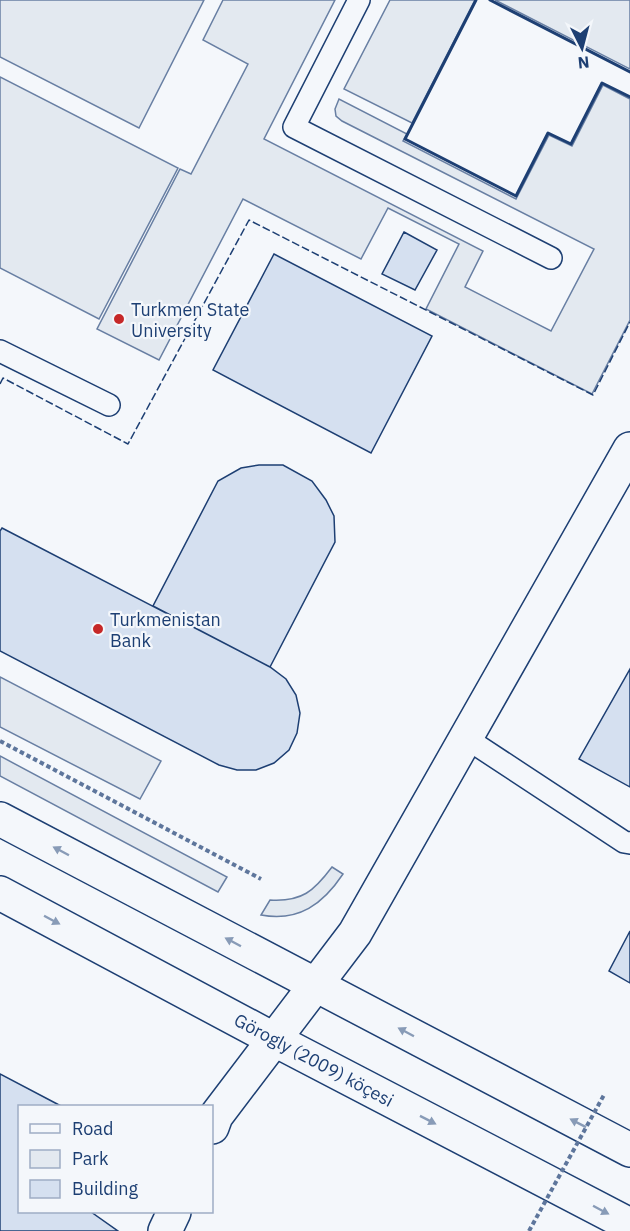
<svg xmlns="http://www.w3.org/2000/svg" width="630" height="1231" viewBox="0 0 630 1231" font-family="'IBM Plex Sans',sans-serif">
	<style>
		.green { fill: #e3e9f0; stroke: #687fa3; stroke-width: 1.5 }
		.building { fill: #d5e0f0; stroke: #1d3f73; stroke-width: 1.5 }
		.lines { fill: none; stroke-linecap: round; stroke-linejoin: round }
		.lane-casing { stroke: #1d3f73; stroke-width: 24 }
		.street-casing { stroke: #1d3f73; stroke-width: 36 }
		.secondary-casing { stroke: #1d3f73; stroke-width: 36 }
		.path { stroke: #5e769c; stroke-width: 4; stroke-dasharray: 4.5 3; stroke-linecap: butt }
		.lane { stroke: #f4f7fb; stroke-width: 21 }
		.street { stroke: #f4f7fb; stroke-width: 33 }
		.secondary { stroke: #f4f7fb; stroke-width: 33 }
		.path-bridge { stroke: #5e769c; stroke-width: 4; stroke-dasharray: 4.5 3; stroke-linecap: butt }
		.fence { stroke: #1d3f73; stroke-width: 1.5; stroke-dasharray: 8 3; stroke-linecap: butt }
		.wall { stroke: #1d3f73; stroke-width: 3 }
		.oneway { fill: #889bb7 }
		.poi-dot { fill: #c62828; stroke: #f4f7fb; stroke-width: 2 }
		.labels { text-anchor: middle; dominant-baseline: central; stroke-width: 4.5; stroke-linejoin: round; paint-order: stroke }
		.poi-label { font-size: 18px; fill: #1d3f73; stroke: #f4f7fb; text-anchor: start }
		.street-label { font-size: 18px; fill: #1d3f73; stroke: #f4f7fb }
	</style>
	<rect width="100%" height="100%" fill="#f4f7fb"/>
	<!-- green -->
	<path class="green" d="M0,0H204L139,128L0,57Z
		M223,0H335L264,139L483,251L465,287L551,331L594,249L342,121L336,116L335,109L339,99L407,134L403,141L516,199L549,135L572,146L603,85L630,99V320L592,394L426,309L459,244L388,208L361,259L243,199L159,360L97,329L180,169L191,174L248,64L203,40Z
		M390,0H475L412,123L344,89Z
		M495,0H630V69Z
		M0,77L178,168L99,319L0,268Z
		M0,677L161,761L140,799L0,727Z
		M0,756L227,877L218,892L0,776Z
		M332,867L343,874C323,904 299,922 261,915L270,900C302,902 314,891 332,867Z"/>
	<!-- building -->
	<path class="building" d="M404,232L437,250L415,290L382,274Z
		M274,254L432,336L371,453L213,370Z
		M259,465H283L312,481L326,500L334,516L335,542L270,667L153,606L218,481L241,468Z
		M2,528L270,667L286,679L296,695L300,713L297,733L289,750L274,763L256,770H237L219,765L0,651V531Z
		M630,669V787L579,759Z
		M630,931V983L609,971Z
		M0,1074L61,1106H20V1212H91L118,1231H0Z"/>
	<g class="lines">
		<defs>
			<path id="lane" d="M359,0L294,127L551,258
				M0,351L109,405
				M466,738L624,842L630,843"/>
			<path id="street" d="M212,1127L216,1116L355,933L630,449
				M165,1231L174,1212"/>
			<path id="secondary" d="M0,819L630,1150
				M0,893L275,1040L630,1225"/>
		</defs>
		<!-- lane casing -->
		<use href="#lane" class="lane-casing"/>
		<!-- street casing -->
		<use href="#street" class="street-casing"/>
		<!-- secondary casing -->
		<use href="#secondary" class="secondary-casing"/>
		<!-- path -->
		<path class="path" d="M0,741L261,879"/>
		<!-- lane -->
		<use href="#lane" class="lane"/>
		<!-- street -->
		<use href="#street" class="street"/>
		<!-- secondary -->
		<use href="#secondary" class="secondary"/>
		<!-- path-bridge -->
		<path class="path-bridge" d="M529,1231L605,1093"/>
		<!-- fence -->
		<path class="fence" d="M0,384L3,378L128,444L249,220L593,395L630,322"/>
		<!-- wall -->
		<path class="wall" d="M476,0L405,139L516,196L548,133L571,144L602,83L630,97
			M490,0L630,72"/>
	</g>
	<!-- one-way arrows -->
	<defs><path id="oneway-solid" d="M-6-.8H1V-3.2L6.5 0L1 3.2V.8H-6Z" transform="scale(1.5)"/></defs>
	<g class="oneway">
		<use href="#oneway-solid" transform="translate(61 851) rotate(-152)"/>
		<use href="#oneway-solid" transform="translate(52 920) rotate(28)"/>
		<use href="#oneway-solid" transform="translate(233 942) rotate(-152)"/>
		<use href="#oneway-solid" transform="translate(406 1032) rotate(-152)"/>
		<use href="#oneway-solid" transform="translate(428 1120) rotate(27)"/>
		<use href="#oneway-solid" transform="translate(578 1123) rotate(-153)"/>
		<use href="#oneway-solid" transform="translate(601 1210) rotate(28)"/>
	</g>
	<!-- markers -->
	<g class="poi-dot">
		<circle cx="119" cy="319" r="6"/>
		<circle cx="98" cy="629" r="6"/>
	</g>
	<g class="labels">
		<!-- poi labels -->
		<g class="poi-label">
			<text x="131" y="309">Turkmen State<tspan x="131" dy="21">University</tspan></text>
			<text x="110" y="619">Turkmenistan<tspan x="110" dy="21">Bank</tspan></text>
		</g>
		<!-- street labels -->
		<g class="street-label">
			<text transform="translate(314 1060) rotate(28)">Görogly (2009) köçesi</text>
		</g>
	</g>
	<!-- legend -->
	<rect x="18" y="1105" width="195" height="108" fill="#f4f7fb" stroke="#9eadc5" stroke-width="1.5"/>
	<rect x="30" y="1124" width="30" height="9" fill="#f4f7fb" stroke="#9eadc5" stroke-width="1.5"/>
	<text x="72" y="1135" font-size="18" fill="#1d3f73">Road</text>
	<rect x="30" y="1150" width="30" height="18" fill="#e3e9f0" stroke="#9eadc5" stroke-width="1.5"/>
	<text x="72" y="1165" font-size="18" fill="#1d3f73">Park</text>
	<rect x="30" y="1180" width="30" height="18" fill="#d5e0f0" stroke="#9eadc5" stroke-width="1.5"/>
	<text x="72" y="1195" font-size="18" fill="#1d3f73">Building</text>
	<!-- north arrow -->
	<g transform="translate(582 48) rotate(174)" stroke="#f4f7fb" stroke-width="4.5" paint-order="stroke">
	<path d="M0-4.5L10 22L0 15L-10 22Z" fill="#1d3f73"/>
	<text y="-9" font-size="16" font-weight="bold" text-anchor="middle" fill="#1d3f73">N</text>
	</g>
</svg>
